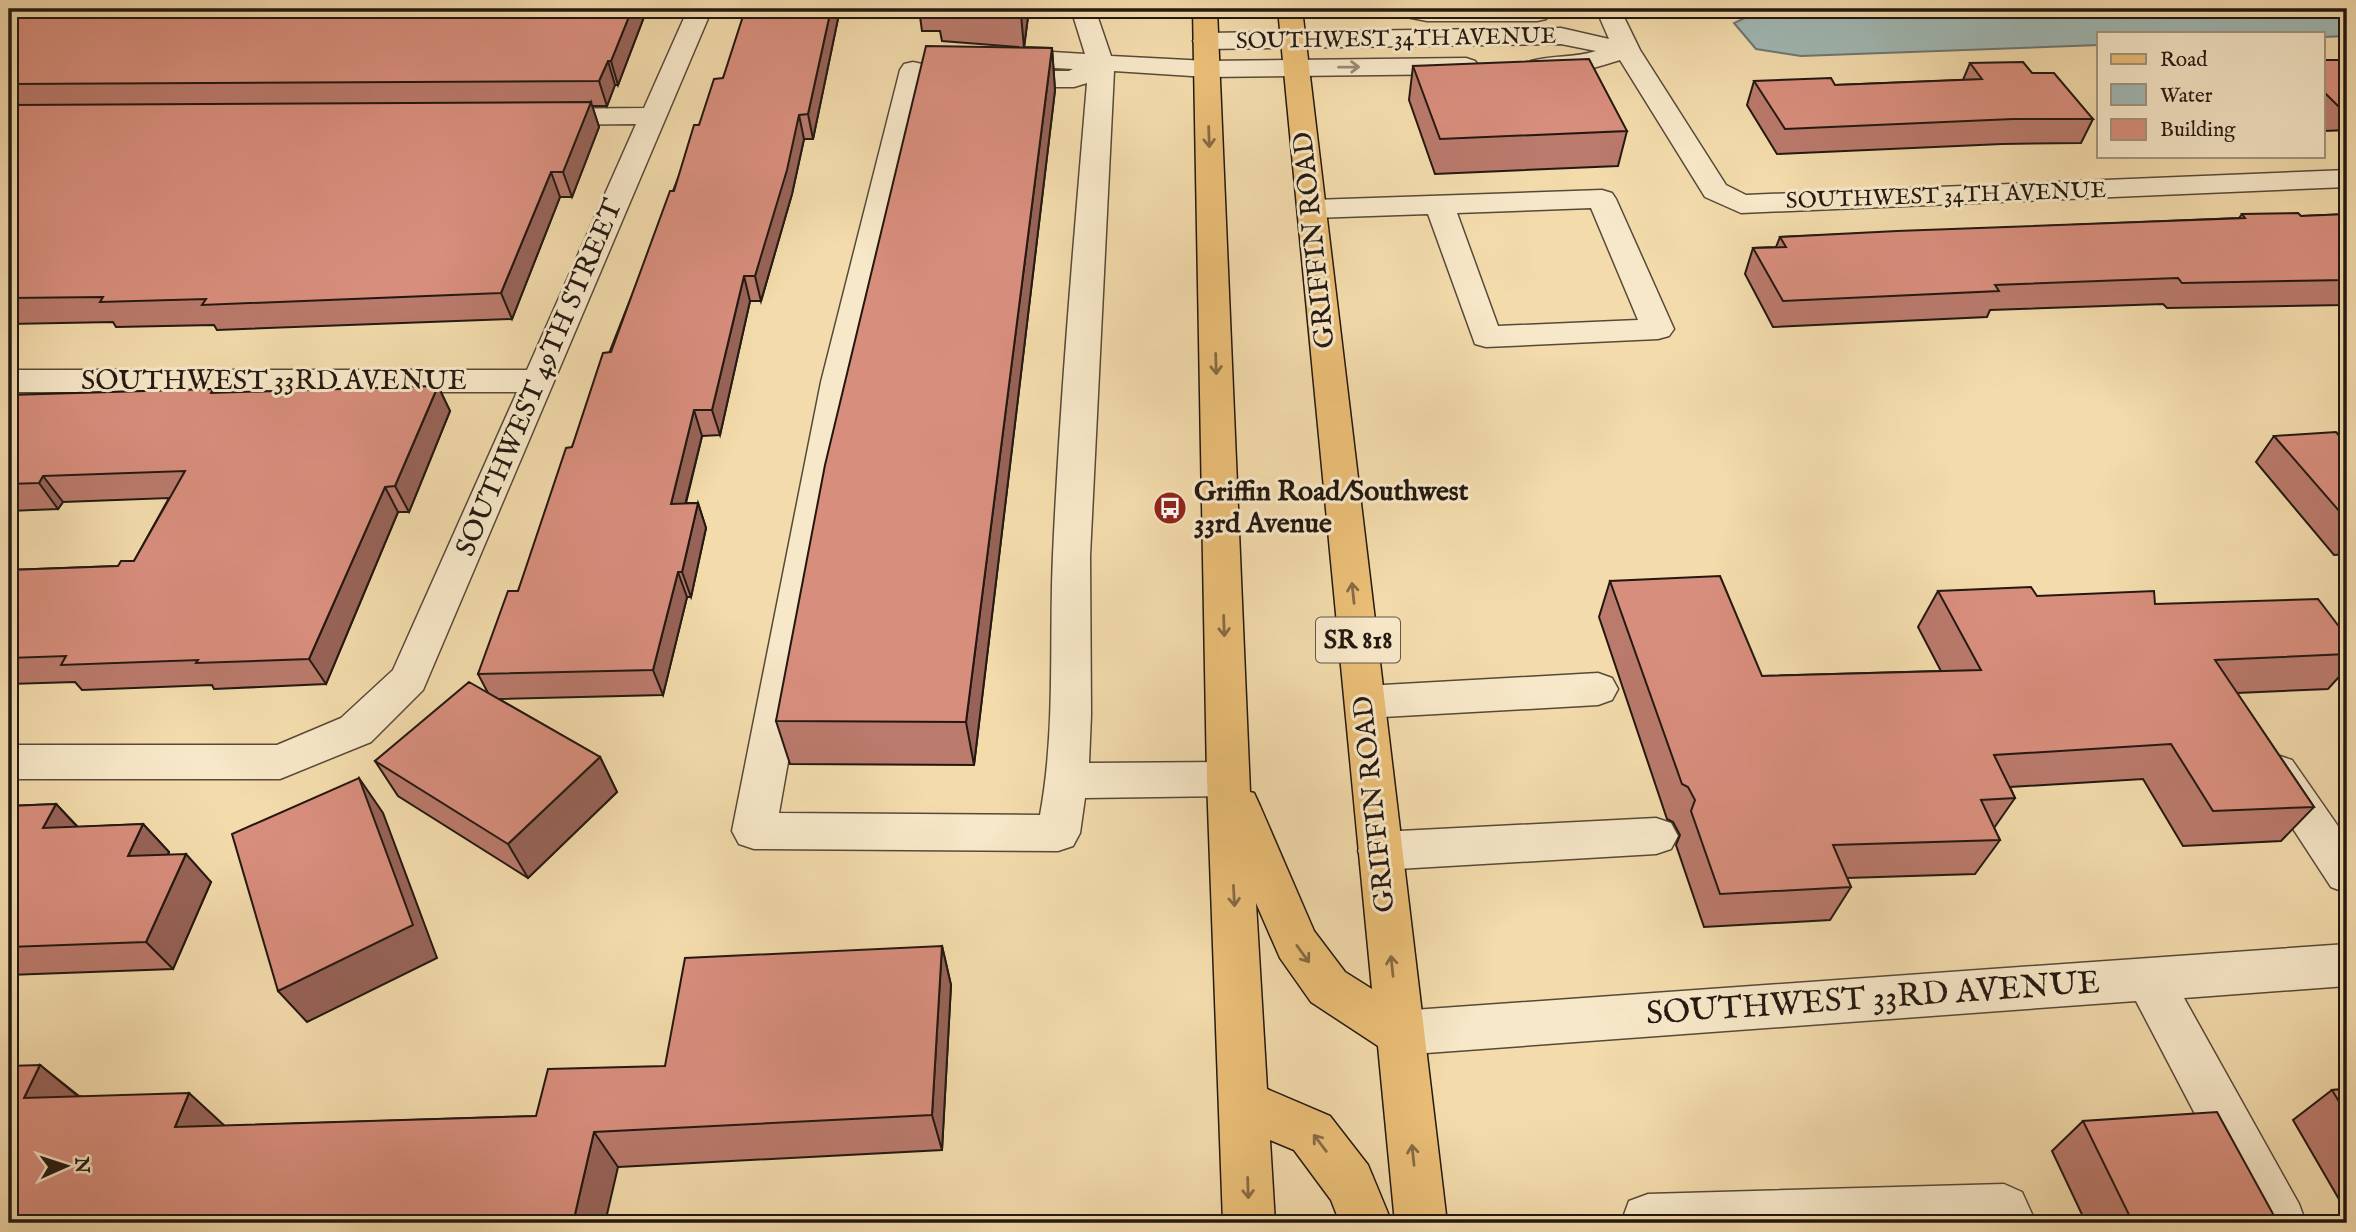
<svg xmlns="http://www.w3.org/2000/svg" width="2356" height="1232" viewBox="0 0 2356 1232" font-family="'IM FELL English',serif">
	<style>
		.water { fill: #a0b8b4; stroke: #6e7873; stroke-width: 2 }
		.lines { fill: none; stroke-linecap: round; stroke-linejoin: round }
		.minor-casing { stroke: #574938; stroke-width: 3 }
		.major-casing { stroke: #231811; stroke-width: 3 }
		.minor { fill: #f7e8c9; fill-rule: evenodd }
		.major { fill: #eabe76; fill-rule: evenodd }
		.wall { fill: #ba7a6c; stroke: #231811; stroke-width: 2 }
		.shaded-wall { fill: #976358; stroke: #231811; stroke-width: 2 }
		.building { fill: #d88e7d; stroke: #231811; stroke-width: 2 }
		.oneway { stroke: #988a76 }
		.oneway2 { stroke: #866b44 }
		.labels { text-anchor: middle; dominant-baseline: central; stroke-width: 6; stroke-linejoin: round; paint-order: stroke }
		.far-street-label { font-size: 23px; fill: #231811; stroke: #f7e8c9 }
		.shield { fill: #f7e8c9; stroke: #635648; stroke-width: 2 }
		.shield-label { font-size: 26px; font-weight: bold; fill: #231811 }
		.street-label { font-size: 28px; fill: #231811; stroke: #f7e8c9 }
		.poi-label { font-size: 28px; font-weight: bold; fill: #231811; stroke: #f7e8c9; text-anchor: start }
		.near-street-label { font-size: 33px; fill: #231811; stroke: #f7e8c9 }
	</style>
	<rect width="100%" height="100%" fill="#f3dbac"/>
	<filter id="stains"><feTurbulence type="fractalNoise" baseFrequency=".00286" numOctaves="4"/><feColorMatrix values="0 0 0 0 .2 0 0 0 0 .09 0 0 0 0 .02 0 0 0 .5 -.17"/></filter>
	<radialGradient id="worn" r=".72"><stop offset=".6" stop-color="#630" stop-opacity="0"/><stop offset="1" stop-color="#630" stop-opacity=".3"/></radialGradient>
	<!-- water -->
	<path class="water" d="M1764,9H2347V36L2323,37V33H2099V45L1801,56L1756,49L1734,23Z"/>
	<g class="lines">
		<defs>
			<path id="minor" d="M688,9H712L423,690L371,742L280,779H9V745H277L341,718L393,670L517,392H9V370H527L636,124L542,125L532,123L528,117L532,111L542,109L644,108Z
				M1071,9H1095L1111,56L1207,61L1466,58L1475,61L1479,66L1475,71L1466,74L1207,77L1114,71L1090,556L1091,715L1089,763L1228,762L1243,767L1249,779L1243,791L1228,796L1085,798L1080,833L1073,846L1058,851L754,849L739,844L732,831L821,382L900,70L904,64L913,62L922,64L926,70L855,382L779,813L1040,815C1056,729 1049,642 1053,555C1060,397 1074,240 1087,83L1074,87H1000L991,85L987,79L991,73L1000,71H1069L1073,69L1002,65L993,62L989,57L993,52L1002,49L1085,54Z
				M1388,9H1547L1549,14L1546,19L1537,21H1427L1391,14Z
				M1596,9H1620L1640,50L1726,185L1746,195L2347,170V187L1741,213L1705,197L1620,60C1591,69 1561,79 1531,71L1527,66L1531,61C1552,55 1574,58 1596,51L1561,44L1206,49L1197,46L1193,41L1197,36L1206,33L1561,28L1609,39Z
				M1602,190L1612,193L1616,199L1674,329L1669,336L1658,339L1486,347L1475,344L1428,214L1313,218L1303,215L1298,209L1303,203L1313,200ZM1591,208L1638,320L1498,326L1457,213Z
				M1598,673L1612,678L1618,689L1612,700L1598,705L1365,718L1351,713L1345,702L1351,691L1365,686Z
				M2277,755L2292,760L2347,839V893L2331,887L2256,772L2262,760Z
				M1656,818L1671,823L1678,836L1671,849L1656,854L1380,870L1364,864L1358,851L1364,838L1380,832Z
				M2347,944V986L2184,998L2299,1204L2306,1223H2252L2136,1001L1399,1055L1382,1049L1375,1033L1382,1017L1399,1011Z
				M2004,1184L2022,1192L2036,1223H1623L1622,1220L1629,1201L1648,1194Z"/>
			<path id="major" d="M1193,9H1217L1250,792L1254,793L1260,806L1314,931L1345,972L1372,989L1278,9H1302L1447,1223H1395L1378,1046L1311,1002L1280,958L1256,903L1267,1089L1330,1116L1368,1165L1392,1223H1340L1331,1200L1294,1150L1270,1140L1275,1223H1223L1207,779Z"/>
		</defs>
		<!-- minor casing -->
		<use href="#minor" class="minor-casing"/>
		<!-- major casing -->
		<use href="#major" class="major-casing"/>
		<!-- minor -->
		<use href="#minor" class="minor"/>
		<!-- major -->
		<use href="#major" class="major"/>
	</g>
	<!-- wall -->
	<path class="wall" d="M9,9H647L618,85H615L607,106H592L599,127L572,197H560L512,319L217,330L214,325L116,327L113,322L9,324Z
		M753,9H840L813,139H804L792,194L761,301H750L720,435L702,436L686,503H698L706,528L691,597H687L663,695L499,699L600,757L617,792L528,878L398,796L375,761L488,693L478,674L518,591L572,447L699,125L723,78Z
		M919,9H1029L1024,47L1052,48L1055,90L974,765L790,764L776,721L1018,47L942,41L940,31H922Z
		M2323,60H2347V130L2324,131L2323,130Z
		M1970,63L2032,73L2093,119L2081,143L2002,144L1777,154L1747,105L1754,81L1835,85L1963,80Z
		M1413,66L1627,131L1618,166L1435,174L1409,100Z
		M2242,214L2301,216L2347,214V299L2343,305L2167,308L2163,304L1990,310L1987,317L1773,327L1745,274L1753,248L1776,247L1780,237L2239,218Z
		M438,386L450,411L409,512H398L326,684L214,689L212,685L82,690L75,682L9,684V570L118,566L134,561L169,498L63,502L58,509L9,511V395L213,389L216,393Z
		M2274,436L2347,445V554L2334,555L2256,462Z
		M1610,581L1762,676L1941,671L1918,627L1938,591L2155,604L2347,637V668L2328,689L2237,693L2314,807L2281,841L2183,846L2143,779L2010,787L2015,798L1994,828L2000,840L1975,874L1847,878L1851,887L1830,920L1704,927L1676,845L1680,835L1673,822L1667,819L1599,617Z
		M56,804L78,827L143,824L169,852L168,855L211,882L173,969L9,975V806Z
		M942,946L951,985L942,1150L618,1167L9,1223L40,1065L79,1096L225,1126L536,1116L665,1066Z
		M2347,1089V1213L2293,1120L2332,1090Z
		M2083,1121L2278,1223H2086L2052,1151Z"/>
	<!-- shaded-wall -->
	<path class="shaded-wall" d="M632,9H647L618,85L611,61Z
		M831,9H840L813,139L808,114Z
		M1022,9H1029L1024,48L1021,14Z
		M1052,48L1055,90L974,765L966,722Z
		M608,61L615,85L607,106L599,81Z
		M591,102L599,127L572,197L563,172Z
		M799,115L804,139L792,194L761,301L755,276Z
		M551,172L560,197L512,319L501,293Z
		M744,276L750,301L720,435L712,410Z
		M438,386L450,411L409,512L395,486Z
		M694,410L702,436L679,529L671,504Z
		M43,476L63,502L58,509L39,483Z
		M385,487L398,512L326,684L309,659Z
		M698,503L706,528L691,597L682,572Z
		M678,572L687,597L663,695L653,670Z
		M600,757L617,792L528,878L508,844Z
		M359,778L383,813L437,958L307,1022L278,991Z
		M56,804L83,833L43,828Z
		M143,824L169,852L154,884L128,856Z
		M186,854L211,882L173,969L146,942Z
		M942,946L951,985L942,1150L932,1115Z
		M40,1065L85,1102L24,1098Z
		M189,1093L228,1129L175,1127Z
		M594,1132L618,1167L605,1223H573Z"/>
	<!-- building -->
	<path class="building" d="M9,9H632L611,61H608L599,81L9,84Z
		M753,9H831L808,114L799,115L787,170L755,276H744L712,410H694L671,504L698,503L682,572H678L653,670L478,674L508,591H518L566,448L572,447L603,353L611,352L670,191H674L694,125H699L714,79L723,78L745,10Z
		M949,9H1022L1021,14Z
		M926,46L1052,48L966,722L776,721L825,465Z
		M1589,59L1627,131L1440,139L1413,66Z
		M2323,60H2347V106L2339,107L2323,91Z
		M2023,62L2032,73H2054L2093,119H2013L1785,129L1754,81L1831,78L1835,85L1982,79L1970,63Z
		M591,102L563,172H551L501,293L202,305L206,299L100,302L103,297L9,298V105Z
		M2298,213L2301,216L2347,214V280L2182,283L2178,278L1995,285L1999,291L1783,301L1753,248L1786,247L1780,237L1897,231L2245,218L2242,214Z
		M438,386L395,486L385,487L309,659L196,663L198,660L61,665L66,656L9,658V570L118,566L121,561H134L185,471L43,476L39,483L9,484V395L213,389L211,393Z
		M2336,432L2347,445V520L2274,436Z
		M1720,576L1762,676L1981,670L1938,591L2031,587L2037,596L2154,591L2155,604L2318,599L2347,637V654L2215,660L2314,807L2213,811L2171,744L1994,755L2015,798L1981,800L2000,840L1833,845L1851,887L1720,894L1691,811L1695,800L1688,787L1682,784L1610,581Z
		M469,682L600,757L508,844L375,761Z
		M359,778L413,925L278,991L232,834Z
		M56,804L43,828L143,824L128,856L186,854L146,942L9,947V806Z
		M942,946L932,1115L594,1132L573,1223H9V1066L40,1065L24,1098L189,1093L175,1127L536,1116L548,1069L665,1066L685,958Z
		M2347,1089V1115L2332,1090Z
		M2217,1112L2278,1223H2133L2083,1121Z"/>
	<!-- one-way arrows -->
	<defs><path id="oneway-shaft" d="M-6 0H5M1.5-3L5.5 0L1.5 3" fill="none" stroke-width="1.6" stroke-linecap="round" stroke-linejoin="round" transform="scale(1.75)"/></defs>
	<use class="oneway" href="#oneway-shaft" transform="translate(1349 67) rotate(-1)"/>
	<g class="oneway2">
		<use href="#oneway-shaft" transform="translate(1209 137) rotate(88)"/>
		<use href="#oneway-shaft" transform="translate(1216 364) rotate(88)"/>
		<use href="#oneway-shaft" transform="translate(1353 593) rotate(-96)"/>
		<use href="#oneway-shaft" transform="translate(1224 626) rotate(88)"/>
		<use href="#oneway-shaft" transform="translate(1234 896) rotate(87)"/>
		<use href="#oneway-shaft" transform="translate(1303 954) rotate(54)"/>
		<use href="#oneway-shaft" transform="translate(1392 966) rotate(-96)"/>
		<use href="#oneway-shaft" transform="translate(1320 1143) rotate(-127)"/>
		<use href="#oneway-shaft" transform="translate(1413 1155) rotate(-96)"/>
		<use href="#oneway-shaft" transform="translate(1248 1188) rotate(88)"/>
	</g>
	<!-- icons -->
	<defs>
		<symbol id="bus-disc" viewBox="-11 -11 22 22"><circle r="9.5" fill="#8f2418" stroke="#f7e8c9"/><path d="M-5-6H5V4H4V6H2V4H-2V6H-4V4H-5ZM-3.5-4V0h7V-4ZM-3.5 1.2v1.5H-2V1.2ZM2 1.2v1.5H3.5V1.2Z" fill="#fff"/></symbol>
	</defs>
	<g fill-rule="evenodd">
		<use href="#bus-disc" x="1151" y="489" width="38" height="38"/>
	</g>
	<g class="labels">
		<!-- far-street labels -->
		<g class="far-street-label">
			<text transform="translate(1396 39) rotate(-1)">SOUTHWEST 34TH AVENUE</text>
			<text transform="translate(1946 196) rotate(-2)">SOUTHWEST 34TH AVENUE</text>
		</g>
		<!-- shield labels -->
		<rect class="shield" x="1316" y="617.5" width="84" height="45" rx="5"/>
		<g class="shield-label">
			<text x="1358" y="640">SR 818</text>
		</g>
		<!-- street labels -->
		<g class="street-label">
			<text transform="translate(1315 240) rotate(-96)">GRIFFIN ROAD</text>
			<text transform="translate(540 378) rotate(-67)">SOUTHWEST 49TH STREET</text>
			<text x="274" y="381">SOUTHWEST 33RD AVENUE</text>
			<text transform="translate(1375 804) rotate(-96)">GRIFFIN ROAD</text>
		</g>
		<!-- poi labels -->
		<g class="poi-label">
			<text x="1194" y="492">Griffin Road/Southwest<tspan x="1194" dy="32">33rd Avenue</tspan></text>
		</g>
		<!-- near-street labels -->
		<g class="near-street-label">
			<text transform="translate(1873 999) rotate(-4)">SOUTHWEST 33RD AVENUE</text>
		</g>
	</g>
	<!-- margin -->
	<rect width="2356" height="1232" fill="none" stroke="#f3dbac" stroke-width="35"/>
	<rect x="10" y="10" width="2335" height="1211" fill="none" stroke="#231811" stroke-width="3.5"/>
	<rect x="18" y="18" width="2321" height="1197" fill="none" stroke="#231811" stroke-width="2"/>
	<!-- legend -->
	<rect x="2097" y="32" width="228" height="126" fill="#f7e8c9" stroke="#a2957f" stroke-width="2"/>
	<rect x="2111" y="54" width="35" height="10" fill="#eabe76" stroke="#a2957f" stroke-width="2"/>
	<text x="2160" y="66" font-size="21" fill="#231811">Road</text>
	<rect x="2111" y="84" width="35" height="21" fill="#a0b8b4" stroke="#a2957f" stroke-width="2"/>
	<text x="2160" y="102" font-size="21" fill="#231811">Water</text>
	<rect x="2111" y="119" width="35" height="21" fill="#d88e7d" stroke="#a2957f" stroke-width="2"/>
	<text x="2160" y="136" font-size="21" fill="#231811">Building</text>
	<!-- north arrow -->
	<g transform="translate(66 1166) rotate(87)" stroke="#f7e8c9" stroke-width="5" paint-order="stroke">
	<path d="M0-5L12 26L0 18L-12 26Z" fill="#231811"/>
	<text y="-10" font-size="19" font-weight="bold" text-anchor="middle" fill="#231811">N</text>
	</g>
	<rect width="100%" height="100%" filter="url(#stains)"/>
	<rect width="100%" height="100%" fill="url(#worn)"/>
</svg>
